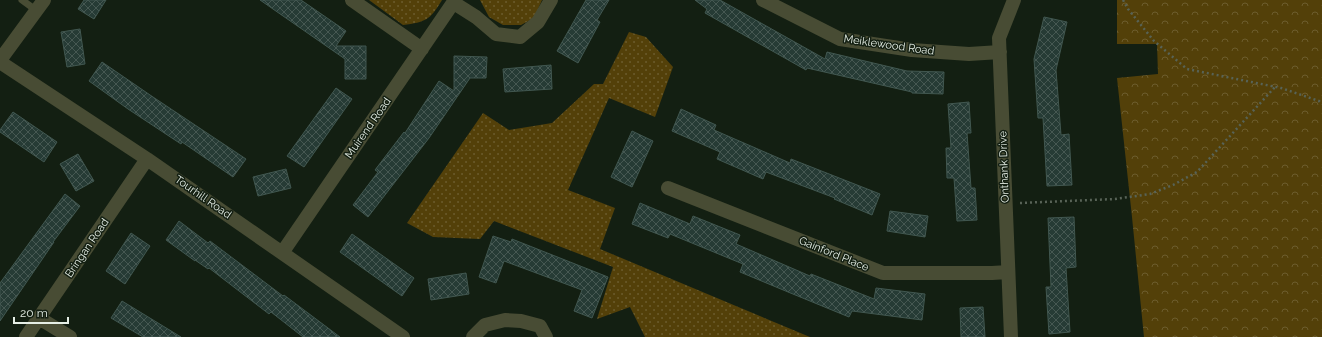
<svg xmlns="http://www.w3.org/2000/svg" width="1322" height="337" viewBox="0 0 1322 337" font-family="Raleway,sans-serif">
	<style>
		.grass { fill: url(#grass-dots) }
		.park { fill: url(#park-crowns) }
		.building { fill: url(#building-cross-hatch); stroke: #415750 }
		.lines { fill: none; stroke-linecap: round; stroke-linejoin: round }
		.path { stroke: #586357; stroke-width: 2.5; stroke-dasharray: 2 3; stroke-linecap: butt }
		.service { stroke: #484c34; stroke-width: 7 }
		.minor { stroke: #484c34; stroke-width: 14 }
		.labels { text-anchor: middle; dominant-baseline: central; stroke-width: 3; stroke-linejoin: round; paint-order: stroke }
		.street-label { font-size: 11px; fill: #e6efe6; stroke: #131f12 }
	</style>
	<defs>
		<pattern id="grass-dots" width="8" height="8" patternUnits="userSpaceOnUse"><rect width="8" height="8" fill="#534009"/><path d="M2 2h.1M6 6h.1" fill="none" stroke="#6c5c2d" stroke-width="1.8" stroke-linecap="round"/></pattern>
		<pattern id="park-crowns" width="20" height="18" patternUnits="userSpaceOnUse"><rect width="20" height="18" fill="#534009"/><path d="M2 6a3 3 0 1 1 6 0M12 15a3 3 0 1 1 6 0" fill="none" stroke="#6c5c2d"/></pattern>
		<pattern id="building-cross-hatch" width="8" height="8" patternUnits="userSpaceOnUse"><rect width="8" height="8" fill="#263b35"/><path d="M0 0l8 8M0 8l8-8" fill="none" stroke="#465852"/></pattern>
	</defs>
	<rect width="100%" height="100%" fill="#131f12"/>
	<!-- grass -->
	<path class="grass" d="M369,0H442C430,20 426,22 403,25Z
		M480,0H542L534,18L521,25H503L489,17Z
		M629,32L646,37L673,67L655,117L609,98L568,190L615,208L600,249L810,337H645L630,307L597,319L613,267L494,221L480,239L433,237L407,223L483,113L509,130L552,123L594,84H603Z"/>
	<!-- park -->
	<path class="park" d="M1117,0H1322V337H1144L1132,217L1117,78L1158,74L1157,44H1117Z"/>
	<!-- building -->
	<path class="building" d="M84,0H106L94,19L78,9Z
		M260,0H301L346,31L336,46H366V79H345V59Z
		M586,0H609L597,20L600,22L578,63L557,51Z
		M695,0H720L825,59L827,52L907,71L944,72L943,94L912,93V92L807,68L806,70L705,13L707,9Z
		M1044,17L1067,22L1056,70L1061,135L1069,134L1072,185L1047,186L1043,118H1038L1034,59Z
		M80,29L85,64L67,67L61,32Z
		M454,56L487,57L486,78H470L429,138L368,217L353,205L378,172L375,170L404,132L405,133L439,81L454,91Z
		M102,62L153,97L246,159L233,177L182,142L181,144L128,109L89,81Z
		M551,65L552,89L505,92L503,69Z
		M336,88L352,99L304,167L287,156Z
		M969,102L971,133H967L971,188H975L977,220L957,221L954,178H947L946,148H951L948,104Z
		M681,109L716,125L714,130L790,163L791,159L880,194L872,215L834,199L835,198L766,172L763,179L717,159L720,152L672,131Z
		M13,112L57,142L44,162L0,132V130Z
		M632,131L653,141L632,187L611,177Z
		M78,154L94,181L76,191L60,164Z
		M286,169L291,188L258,196L253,177Z
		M65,194L80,206L53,242H54L0,321V283Z
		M640,203L690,224L693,216L740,235L736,244L810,276L811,274L874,299L876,288L925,294L922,320L852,311L849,317L788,292L740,272L743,264L670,234L668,238L632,224Z
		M890,211L928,216L925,237L887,231Z
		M1074,217L1076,267L1066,268L1070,332L1049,334L1046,287H1051L1048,218Z
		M179,221L208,243L210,241L283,296L284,295L340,337H303L271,312L269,314L209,268L208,269L195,260V261L166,240Z
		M131,233L150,246L125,284L106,271Z
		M352,234L414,278L402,296L340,252Z
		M493,236L511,242L512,239L608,277L592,318L574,311L582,290L504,261L496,283L479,277Z
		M466,273L469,294L431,300L428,279Z
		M122,301L181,337H143L111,318Z
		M983,307L985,337H961L960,308Z"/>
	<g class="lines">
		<!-- path -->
		<path class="path" d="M1123,0L1128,9L1154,41L1187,69L1281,88L1319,101L1322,104
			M1020,203L1115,199L1150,194L1173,185L1197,172L1275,87"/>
		<!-- service -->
		<path class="service" d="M22,0L37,11"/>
		<!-- minor -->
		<path class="minor" d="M352,0L422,49
			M763,0L840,39L912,50L969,54L1000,52
			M454,3L476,17L496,34L520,37L538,22L551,0
			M0,60L44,0
			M0,62L147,159L403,337
			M668,188L883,273H992L1008,272
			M282,253L455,0
			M39,318L70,337
			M26,337L147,159
			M473,337L485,325L505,320L521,321L540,326L546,337
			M1011,337L999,38L1014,0"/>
	</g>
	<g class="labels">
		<!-- street labels -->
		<g class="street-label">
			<text transform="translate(889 45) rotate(8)">Meiklewood Road</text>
			<text transform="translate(368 128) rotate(-55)">Muirend Road</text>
			<text transform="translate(1004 167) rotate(-92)">Onthank Drive</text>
			<text transform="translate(203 197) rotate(35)">Tourhill Road</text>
			<text transform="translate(87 248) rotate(-56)">Bringan Road</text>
			<text transform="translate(834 254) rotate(22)">Gainford Place</text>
		</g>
	</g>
	<!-- scale -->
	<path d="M14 317v6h54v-6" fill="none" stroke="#e6efe6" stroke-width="2"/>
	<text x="20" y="317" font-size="12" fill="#e6efe6" stroke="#131f12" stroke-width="3" paint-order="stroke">20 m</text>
</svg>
